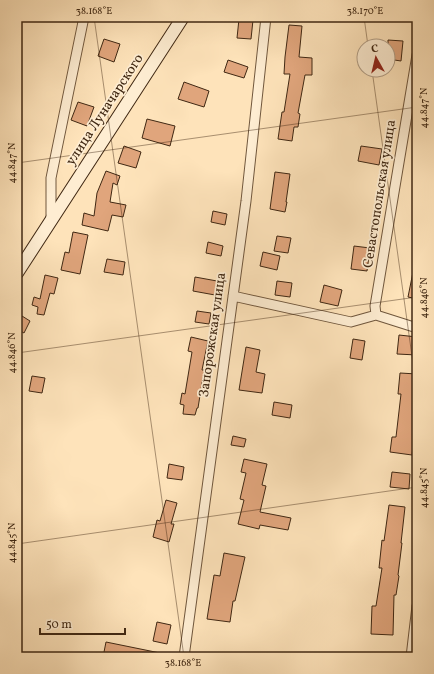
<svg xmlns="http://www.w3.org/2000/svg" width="434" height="674" viewBox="0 0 434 674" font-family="Vollkorn,serif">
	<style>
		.building { fill: #e0a57c; stroke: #402813 }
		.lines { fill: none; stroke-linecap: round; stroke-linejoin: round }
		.street-casing { stroke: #70573d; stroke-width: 11 }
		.secondary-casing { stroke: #402813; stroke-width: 14 }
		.street { stroke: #feedd2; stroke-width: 9 }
		.secondary { stroke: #feedd2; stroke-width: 12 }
		.ticks { fill: none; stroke: #402813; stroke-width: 1; stroke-opacity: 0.45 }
		.labels { text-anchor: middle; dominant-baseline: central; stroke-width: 3.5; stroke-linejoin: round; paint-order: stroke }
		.street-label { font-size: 14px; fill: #402813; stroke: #feedd2 }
		.neatline { fill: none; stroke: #402813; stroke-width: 1.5 }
		.ticks-label { font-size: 10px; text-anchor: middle; fill: #402813 }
	</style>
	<rect width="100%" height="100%" fill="#fee3ba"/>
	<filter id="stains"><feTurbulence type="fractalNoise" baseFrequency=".005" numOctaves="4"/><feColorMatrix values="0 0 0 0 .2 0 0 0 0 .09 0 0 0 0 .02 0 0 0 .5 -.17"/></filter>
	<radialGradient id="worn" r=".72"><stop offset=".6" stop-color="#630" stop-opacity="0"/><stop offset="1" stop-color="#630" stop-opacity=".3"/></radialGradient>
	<!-- building -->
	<path class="building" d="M239,19L253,20L251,39L237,38Z
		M289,25L302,26L299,57L312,58V75H305L298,113L300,114L298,127H294L292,141L278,139L282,112H284L290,74H284L285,57Z
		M104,39L120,44L114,62L98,56Z
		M388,40L403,41L401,61L388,59Z
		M228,60L248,67L244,78L224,72Z
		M184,82L209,91L204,107L178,99Z
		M78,102L94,107L87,126L71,120Z
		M147,119L175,126L170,146L142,138Z
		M124,146L141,152L136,168L118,163Z
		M361,146L382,149L379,165L358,161Z
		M106,171L120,176L117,185L113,183L110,202L126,205L123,217L112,215L108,231L82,225L84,213L94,216L97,193Z
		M275,172L290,174L286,202H287L285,212L270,209Z
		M213,211L227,214L225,225L211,222Z
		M73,232L88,235L80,274L61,270L65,252L69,253Z
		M277,236L291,238L288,253L274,251Z
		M208,242L223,246L221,256L206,253Z
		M354,246L370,248L367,271L351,269Z
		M263,252L280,256L277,270L260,266Z
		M107,259L125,262L123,275L104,272Z
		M413,272H417V299L408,297Z
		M45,275L58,278L54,294L50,293L44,315L37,314L38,307L32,305L34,297L40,299Z
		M195,277L217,281L215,295L193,291Z
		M277,281L292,283L290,297L275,295Z
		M324,285L342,290L338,306L320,302Z
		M197,311L211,313L209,324L195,322Z
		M22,316L30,321L24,333L17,329V326Z
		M399,335L417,337V355L397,354Z
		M191,337L208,341L202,370H205L202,383L198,408H197L195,415L183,414L184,405L180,404L182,393L185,394L192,352L188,351Z
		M353,339L365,341L362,360L350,358Z
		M246,347L260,350L256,372L265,374L262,393L239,390Z
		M400,373L417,374V410L412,455L390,452L392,437H396L401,394H398Z
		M32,376L45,378L42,393L29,391Z
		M274,402L292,405L290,418L272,415Z
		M233,436L246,439L244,447L231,445Z
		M244,459L267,464L262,485L266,486L260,512L291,518L288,530L260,525L259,529L238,524L244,500L240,499L246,473L241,472Z
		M169,464L184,467L182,480L167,478Z
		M392,472L410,474L409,489L390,487Z
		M166,500L177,503L171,524H174L169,542L153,537L157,520L160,521Z
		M389,505L405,507L401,543H402L398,575L399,576L396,595H394L393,635L371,634L372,606H376L382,568H379L382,540L384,541Z
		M224,553L245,557L235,601H233L230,622L207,619L214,575L220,576Z
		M157,622L171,625L167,644L153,641Z
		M106,642L160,653V657H103Z"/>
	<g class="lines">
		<defs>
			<path id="street" d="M51,219V178L84,17
				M233,296L351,322L376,315L417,328
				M376,315L375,306L417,55
				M184,657L246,201L266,17
				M411,657L417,606"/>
			<path id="secondary" d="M17,273L183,17"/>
		</defs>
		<!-- street casing -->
		<use href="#street" class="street-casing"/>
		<!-- secondary casing -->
		<use href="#secondary" class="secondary-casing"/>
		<!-- street -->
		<use href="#street" class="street"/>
		<!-- secondary -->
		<use href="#secondary" class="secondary"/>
	</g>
	<!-- ticks -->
	<path class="ticks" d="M94,17L184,657M364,17L368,46M372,70L417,392M17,163L417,107M17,353L417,297M17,544L417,487"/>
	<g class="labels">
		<!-- street labels -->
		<g class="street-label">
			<text transform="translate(105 110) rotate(-57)">улица Луначарского</text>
			<text transform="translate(380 194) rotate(-81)">Севастопольская улица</text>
			<text transform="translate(213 335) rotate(-82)">Запорожская улица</text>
		</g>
	</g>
	<!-- margin -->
	<rect width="434" height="674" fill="none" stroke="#fee3ba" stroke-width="44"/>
	<!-- north arrow -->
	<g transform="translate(376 58) rotate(352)"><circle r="19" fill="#feedd2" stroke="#b29e86"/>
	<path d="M0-3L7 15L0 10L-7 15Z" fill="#8f2418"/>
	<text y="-6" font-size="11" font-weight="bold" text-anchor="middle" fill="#402813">С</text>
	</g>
	<!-- scale -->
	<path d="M40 628v6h85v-6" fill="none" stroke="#402813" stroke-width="2"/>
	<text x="46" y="628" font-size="12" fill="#402813" stroke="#feedd2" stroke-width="3" paint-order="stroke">50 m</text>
	<rect x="22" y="22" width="390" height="630" class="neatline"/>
	<g class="ticks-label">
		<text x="94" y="14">38.168°E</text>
		<text x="365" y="14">38.170°E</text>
		<text transform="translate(423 108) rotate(-90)" y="4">44.847°N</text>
		<text transform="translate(11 163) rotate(-90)" y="4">44.847°N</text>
		<text transform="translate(423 298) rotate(-90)" y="4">44.846°N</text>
		<text transform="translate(11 353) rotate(-90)" y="4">44.846°N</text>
		<text transform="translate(423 488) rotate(-90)" y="4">44.845°N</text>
		<text transform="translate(11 543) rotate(-90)" y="4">44.845°N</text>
		<text x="183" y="666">38.168°E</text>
	</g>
	<rect width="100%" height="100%" filter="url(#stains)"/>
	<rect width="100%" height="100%" fill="url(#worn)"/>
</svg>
